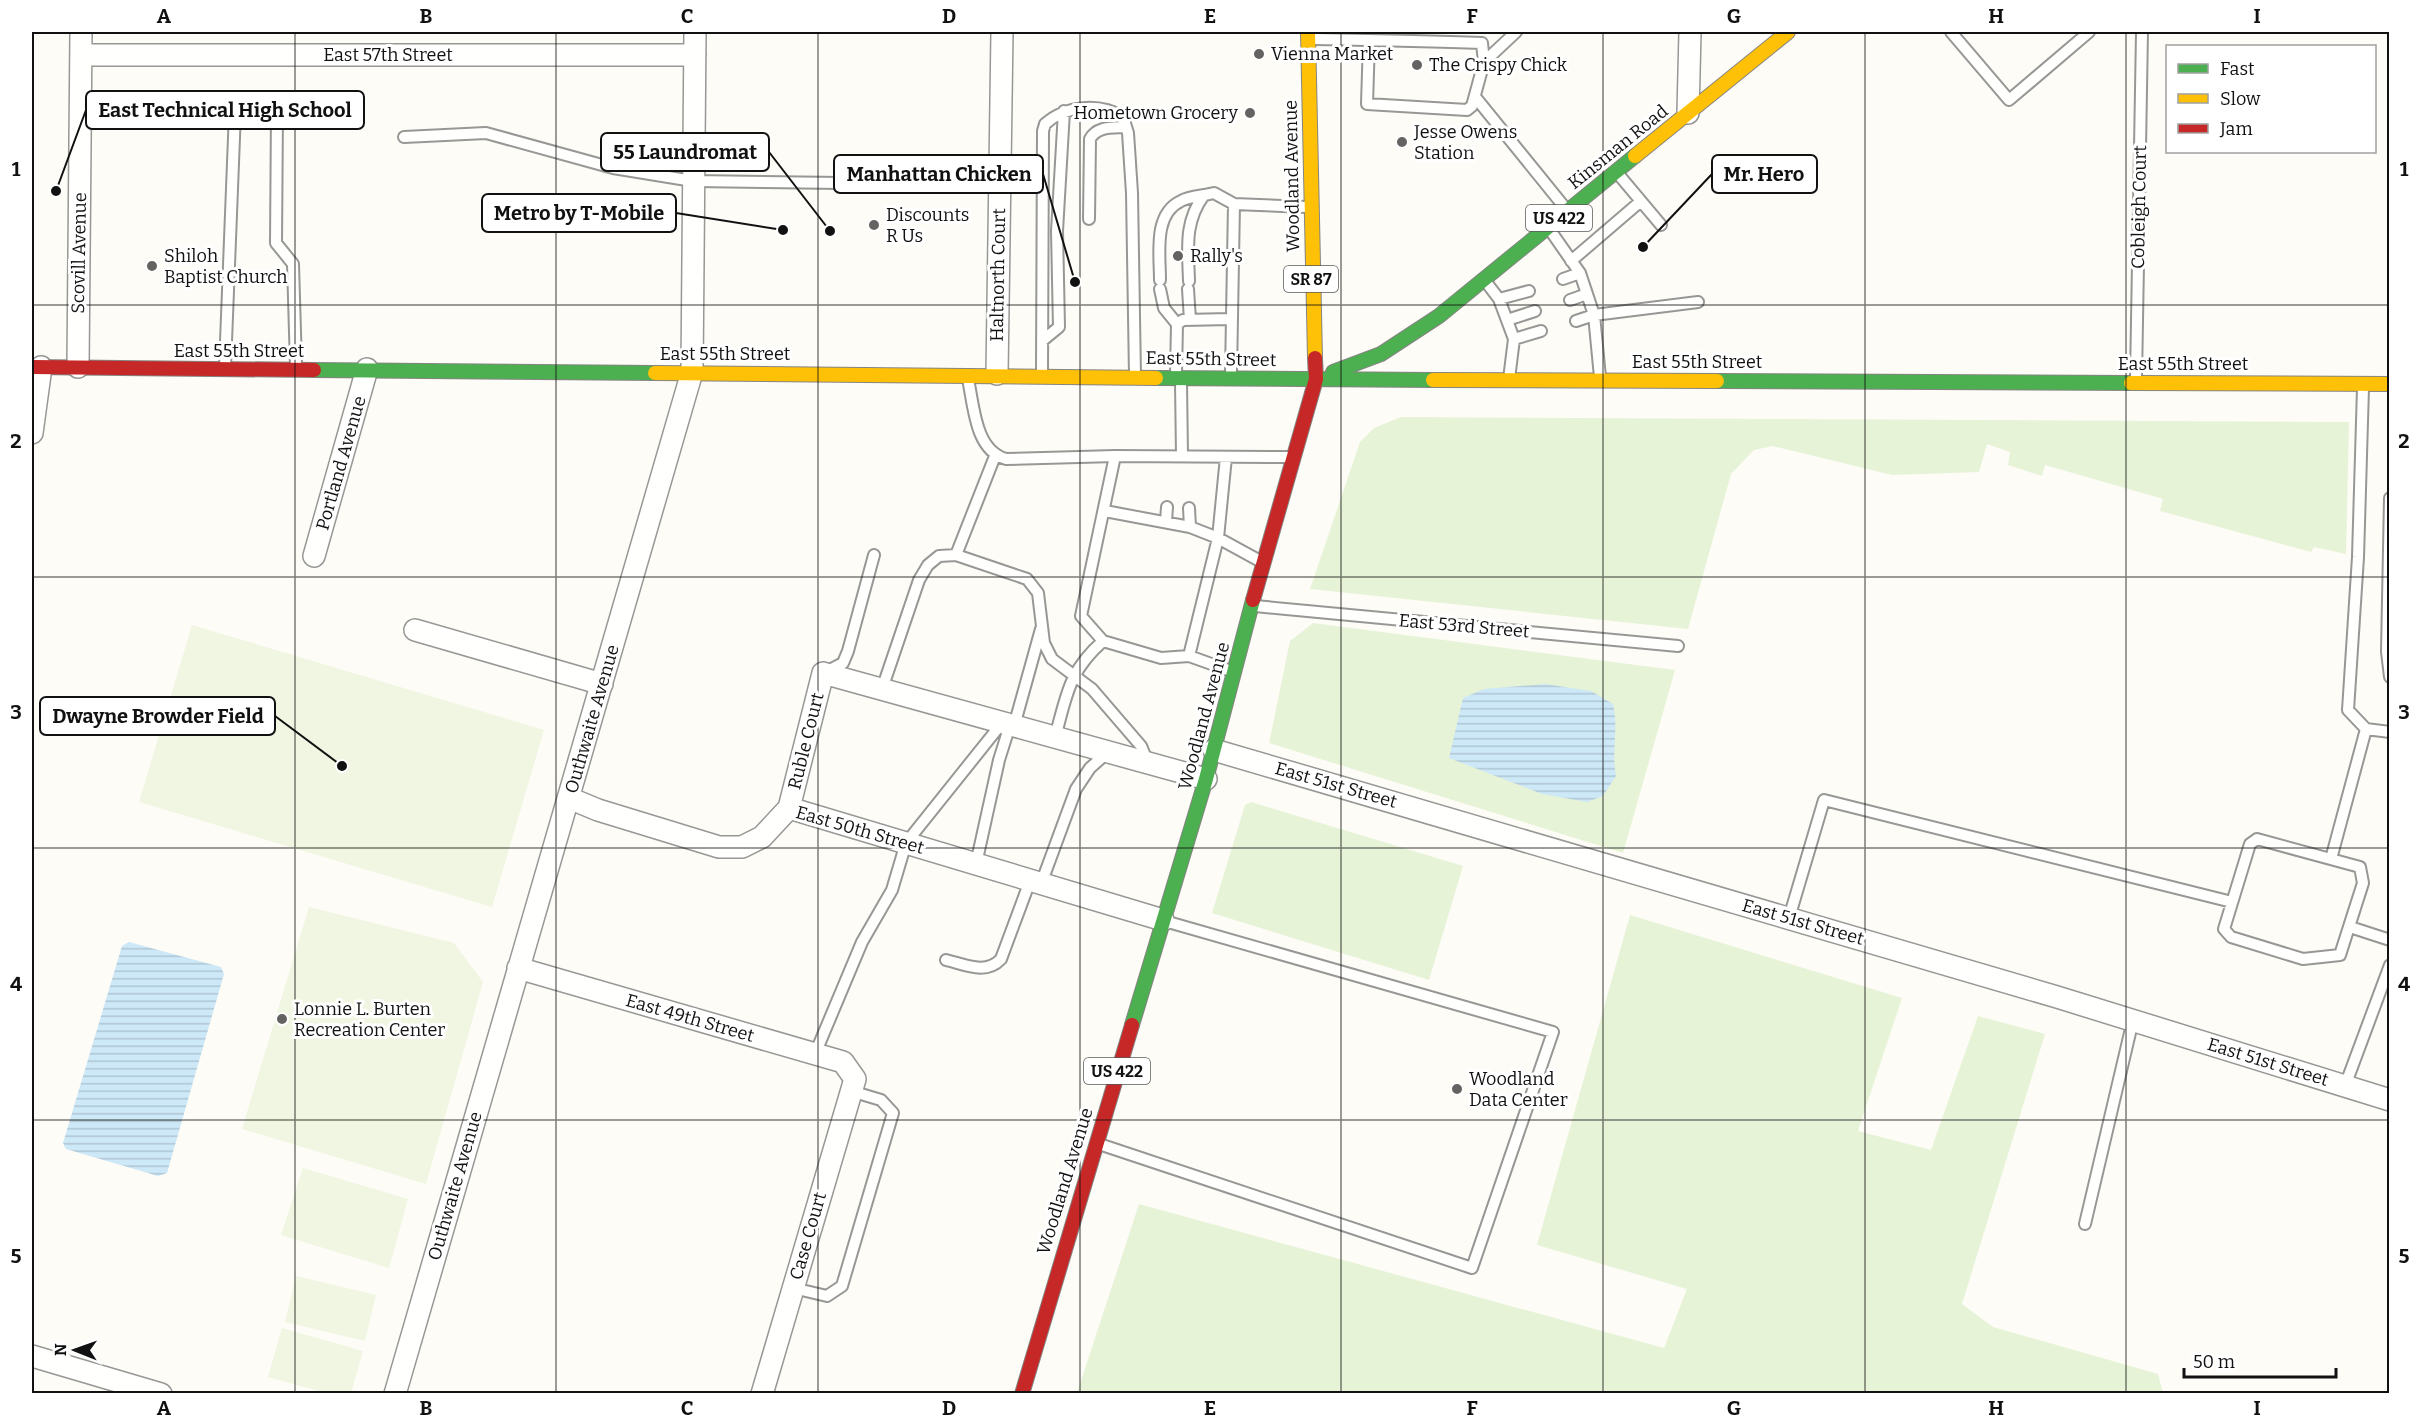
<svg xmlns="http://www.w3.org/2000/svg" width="2421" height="1425" viewBox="0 0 2421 1425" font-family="Bitter,serif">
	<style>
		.grass { fill: #e7f3d7 }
		.pitch { fill: #f0f6e1 }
		.water { fill: url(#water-rules) }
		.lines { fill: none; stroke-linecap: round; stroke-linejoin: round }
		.lane-casing { stroke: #979795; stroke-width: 14 }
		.street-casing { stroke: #979795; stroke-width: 24 }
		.fast-casing { stroke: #858482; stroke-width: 16 }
		.slow-casing { stroke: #858482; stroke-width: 16 }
		.jam-casing { stroke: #858482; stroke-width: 16 }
		.lane { stroke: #fffffe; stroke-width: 10 }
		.street { stroke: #fffffe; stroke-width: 21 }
		.fast { stroke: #4caf50; stroke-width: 14 }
		.slow { stroke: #ffc107; stroke-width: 14 }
		.jam { stroke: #c62828; stroke-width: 14 }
		.grid { fill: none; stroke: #111; stroke-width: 1.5; stroke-opacity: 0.55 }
		.poi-dot { fill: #646362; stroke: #fff; stroke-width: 2 }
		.labels { text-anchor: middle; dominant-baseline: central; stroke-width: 6; stroke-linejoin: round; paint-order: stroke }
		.shield { fill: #fff; stroke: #585858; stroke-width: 1.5 }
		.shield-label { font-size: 16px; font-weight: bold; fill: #111 }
		.poi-label { font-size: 18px; fill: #111; stroke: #fff; text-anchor: start }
		.street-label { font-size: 18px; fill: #111; stroke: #fff }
		.leader { fill: none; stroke: #111; stroke-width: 2 }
		.callout-dot { fill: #111; stroke: #fff; stroke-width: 2 }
		.callout { fill: #fff; stroke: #111; stroke-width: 2 }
		.callout-label { font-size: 20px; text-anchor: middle; font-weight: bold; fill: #111 }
		.neatline { fill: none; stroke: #111; stroke-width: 2 }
		.grid-label { font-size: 20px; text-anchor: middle; font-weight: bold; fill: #111 }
	</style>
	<defs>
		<pattern id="water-rules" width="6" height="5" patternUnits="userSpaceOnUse" patternTransform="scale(1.5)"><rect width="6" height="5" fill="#cde8f7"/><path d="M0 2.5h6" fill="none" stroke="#afc6d3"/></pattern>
	</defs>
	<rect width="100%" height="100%" fill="#fdfcf7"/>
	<!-- grass -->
	<path class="grass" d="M1401,417L2349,422L2346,554L2314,547L2311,552L2160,511L2163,499L2045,465L2042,476L2008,465L2010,452L1987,444L1979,472L1892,475L1773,446L1754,450L1731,474L1688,629L1310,589L1360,442L1374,428Z
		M1313,623L1675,670L1623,853L1269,743L1290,641Z
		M1251,802L1463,866L1429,980L1212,913L1245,805Z
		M1630,915L1902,998L1858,1131L1931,1150L1978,1016L2045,1034L1962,1304L1993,1327L2158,1374L2163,1393H1077L1139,1204L1664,1348L1687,1289L1537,1245Z"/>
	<!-- pitch -->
	<path class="pitch" d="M192,625L544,730L492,907L139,802Z
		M309,907L454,943L483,982L426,1184L242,1129Z
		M303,1168L408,1199L389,1268L281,1235Z
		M296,1276L376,1295L365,1341L285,1322Z
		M282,1328L363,1351L351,1393H326L268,1377Z"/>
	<!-- water -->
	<path class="water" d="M1545,684L1591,691L1613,704C1619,730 1611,750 1616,776L1603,796L1587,802L1542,794L1449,758L1463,698L1484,689Z
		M129,942L221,967L224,974L167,1173L158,1176L66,1149L63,1143L122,946Z"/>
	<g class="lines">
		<defs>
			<path id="lane" d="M1951,32L2009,100L2089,32
				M1312,39C1368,40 1425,41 1482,43L1484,62L1472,106L1467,110L1367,104L1369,40
				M1484,62L1516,32
				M1476,98L1566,209
				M404,137L486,133L613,168L693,181L1000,185
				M1619,175L1661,225
				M1089,219L1090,139C1097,126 1112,128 1126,127
				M1550,230L1580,273L1594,315L1600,377
				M1571,261L1641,201
				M1563,279L1580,273
				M1160,280C1160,254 1153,214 1181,201C1190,196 1203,196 1214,193L1234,204L1307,207
				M1189,281C1188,248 1184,222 1204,195
				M1486,282L1499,299L1514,339L1509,379
				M1160,289L1164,308L1177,324
				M1188,289L1190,320
				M1499,299L1529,291
				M1570,300L1587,294
				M1507,320L1535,311
				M1576,321L1594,315L1698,302
				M1514,339L1541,331
				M1042,341L1059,327L1057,231L1064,111
				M225,367L235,112L277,111L276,243L293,264L296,366
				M1042,373L1043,131L1045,124C1066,105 1100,103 1123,117L1128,133L1132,193L1135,376
				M1176,374L1177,324L1183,320L1231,319
				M1231,374L1234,204
				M968,379C974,407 975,450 1006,459L1115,456
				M2136,379L2142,32
				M1181,382L1182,456
				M2390,498L2387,652L2390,677
				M1189,508L1190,527
				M1105,511L1190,527L1218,538L1226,457
				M1166,522L1167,507
				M956,555L995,456
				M1255,606L1678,646
				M1189,656L1218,538L1260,561
				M1231,671L1189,656L1161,658L1103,641L1081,616L1115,456L1289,457
				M826,672L843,663L848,651L874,555
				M882,689L919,580L928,565L939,556L956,555L1027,579L1038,593L1044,643L1052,659L1092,689L1141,746L1148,763
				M1014,726L1041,629
				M2366,729L2390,732
				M1055,737C1067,695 1068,672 1103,641
				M2257,839L2360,867L2363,883L2340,955L2303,959L2231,937L2224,929L2250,844Z
				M2331,859L2366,729L2348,710L2358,557L2363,388
				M976,864L999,760L1010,725
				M1041,884L1076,789L1090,768L1108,752
				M1789,918L1824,800L2232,902
				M2350,927L2390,940
				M946,960C966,965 986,975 1001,959L1030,881
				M815,1054L862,942L892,890L906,843L1002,723
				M2345,1086L2390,965
				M1099,1144L1472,1268L1553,1032L1168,922
				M2085,1224L2133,1020
				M793,1288L827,1296L842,1286L893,1113L881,1100L851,1091"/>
			<path id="street" d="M81,55H695
				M1688,113L1690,32
				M78,367L81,32
				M997,374L1002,32
				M32,433L41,367
				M314,556L367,369
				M415,630L602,684
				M1214,750L2057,997L2390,1100
				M569,798L598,810L719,847H742L762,837L789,808L823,673L1206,779
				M789,808L1163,920
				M518,968L843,1062L855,1079L762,1394
				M32,1356L161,1394
				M395,1394L692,372L695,32"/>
			<path id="fast" d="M314,370L655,373
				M1333,372L1381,354L1439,316L1635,156
				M1156,378L1433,380
				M1717,381L2131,383
				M1132,1025L1206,779L1253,600"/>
			<path id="slow" d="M1308,32L1315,358
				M1635,156L1788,32
				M655,373L1156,378
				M1433,380L1717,381
				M2131,383L2390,384"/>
			<path id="jam" d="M32,367L314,370
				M1253,600L1316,379L1315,358
				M1022,1394L1132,1025"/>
		</defs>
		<!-- lane casing -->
		<use href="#lane" class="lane-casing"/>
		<!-- street casing -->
		<use href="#street" class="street-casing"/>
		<!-- fast casing -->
		<use href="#fast" class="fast-casing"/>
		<!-- slow casing -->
		<use href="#slow" class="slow-casing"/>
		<!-- jam casing -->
		<use href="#jam" class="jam-casing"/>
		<!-- lane -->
		<use href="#lane" class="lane"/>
		<!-- street -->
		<use href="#street" class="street"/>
		<!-- fast -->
		<use href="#fast" class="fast"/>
		<!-- slow -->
		<use href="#slow" class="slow"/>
		<!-- jam -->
		<use href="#jam" class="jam"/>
	</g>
	<!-- grid -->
	<path class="grid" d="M295,32V1394M556,32V1394M818,32V1394M1080,32V1394M1341,32V1394M1603,32V1394M1865,32V1394M2126,32V1394M32,305H2390M32,577H2390M32,848H2390M32,1120H2390"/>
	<!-- markers -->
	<g class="poi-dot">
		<circle cx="1259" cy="54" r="6"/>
		<circle cx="1417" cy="65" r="6"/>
		<circle cx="1250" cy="113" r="6"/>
		<circle cx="1402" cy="142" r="6"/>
		<circle cx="874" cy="225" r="6"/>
		<circle cx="1178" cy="256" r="6"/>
		<circle cx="152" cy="266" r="6"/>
		<circle cx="282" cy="1019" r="6"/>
		<circle cx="1457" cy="1089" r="6"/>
	</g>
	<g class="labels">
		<!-- shield labels -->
		<g class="shield">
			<rect x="1526" y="205" width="66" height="26" rx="4.5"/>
			<rect x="1284" y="266" width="54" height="26" rx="4.5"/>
			<rect x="1084" y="1058" width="66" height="26" rx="4.5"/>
		</g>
		<g class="shield-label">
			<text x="1559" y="218">US 422</text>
			<text x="1311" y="279">SR 87</text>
			<text x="1117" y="1071">US 422</text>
		</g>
		<!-- poi labels -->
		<g class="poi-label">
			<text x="1271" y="54">Vienna Market</text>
			<text x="1429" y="65">The Crispy Chick</text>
			<text x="1238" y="113" text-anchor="end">Hometown Grocery</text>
			<text x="1414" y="132">Jesse Owens<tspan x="1414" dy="21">Station</tspan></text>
			<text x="886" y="215">Discounts<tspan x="886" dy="21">R Us</tspan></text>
			<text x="164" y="256">Shiloh<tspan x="164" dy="21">Baptist Church</tspan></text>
			<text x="1190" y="256">Rally's</text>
			<text x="294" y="1009">Lonnie L. Burten<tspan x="294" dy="21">Recreation Center</tspan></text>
			<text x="1469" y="1079">Woodland<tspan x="1469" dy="21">Data Center</tspan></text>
		</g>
		<!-- street labels -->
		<g class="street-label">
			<text x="388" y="55">East 57th Street</text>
			<text transform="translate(1618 147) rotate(-39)">Kinsman Road</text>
			<text transform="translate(1292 176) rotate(-91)">Woodland Avenue</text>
			<text transform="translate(2139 207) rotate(-89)">Cobleigh Court</text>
			<text transform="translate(79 253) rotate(-89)">Scovill Avenue</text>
			<text transform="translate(998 275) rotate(-89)">Haltnorth Court</text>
			<text x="239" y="351">East 55th Street</text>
			<text x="725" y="354">East 55th Street</text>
			<text transform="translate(1211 359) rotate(1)">East 55th Street</text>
			<text x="1697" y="362">East 55th Street</text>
			<text x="2183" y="364">East 55th Street</text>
			<text transform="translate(341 463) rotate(-74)">Portland Avenue</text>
			<text transform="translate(1464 626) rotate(5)">East 53rd Street</text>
			<text transform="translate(1204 716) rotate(-75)">Woodland Avenue</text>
			<text transform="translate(592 719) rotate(-74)">Outhwaite Avenue</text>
			<text transform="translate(806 741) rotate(-76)">Ruble Court</text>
			<text transform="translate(1336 785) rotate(16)">East 51st Street</text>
			<text transform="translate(860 830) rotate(16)">East 50th Street</text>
			<text transform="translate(1803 922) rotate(16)">East 51st Street</text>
			<text transform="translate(690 1018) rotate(16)">East 49th Street</text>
			<text transform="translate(2268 1062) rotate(17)">East 51st Street</text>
			<text transform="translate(1065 1181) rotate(-73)">Woodland Avenue</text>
			<text transform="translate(455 1186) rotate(-74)">Outhwaite Avenue</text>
			<text transform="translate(808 1236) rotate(-74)">Case Court</text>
		</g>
	</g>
	<!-- callouts -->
	<path class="leader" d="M56 191L86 110M830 231L769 152M1643 247L1712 174M1075 282L1043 174M783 230L676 213M342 766L275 716"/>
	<g class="callout-dot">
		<circle cx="56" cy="191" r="6"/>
		<circle cx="830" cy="231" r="6"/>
		<circle cx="1643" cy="247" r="6"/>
		<circle cx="1075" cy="282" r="6"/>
		<circle cx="783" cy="230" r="6"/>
		<circle cx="342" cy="766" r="6"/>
	</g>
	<g class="callout">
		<rect x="86" y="91" width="278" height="38" rx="6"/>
		<rect x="601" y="133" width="168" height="38" rx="6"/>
		<rect x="1712" y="155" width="105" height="38" rx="6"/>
		<rect x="834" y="155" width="209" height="38" rx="6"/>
		<rect x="482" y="194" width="194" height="38" rx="6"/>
		<rect x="40" y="697" width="235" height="38" rx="6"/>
	</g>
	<g class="callout-label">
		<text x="225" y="117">East Technical High School</text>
		<text x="685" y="159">55 Laundromat</text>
		<text x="1764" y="181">Mr. Hero</text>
		<text x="939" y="181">Manhattan Chicken</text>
		<text x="579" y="220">Metro by T-Mobile</text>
		<text x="158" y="723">Dwayne Browder Field</text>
	</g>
	<!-- border -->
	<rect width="2421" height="1425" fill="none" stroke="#ffffff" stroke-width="66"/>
	<!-- legend -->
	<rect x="2166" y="45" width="210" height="108" fill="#ffffff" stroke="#a0a0a0" stroke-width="1.5"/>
	<rect x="2178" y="64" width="30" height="9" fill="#4caf50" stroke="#a0a0a0" stroke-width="1.5"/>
	<text x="2220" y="75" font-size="18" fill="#111111">Fast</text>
	<rect x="2178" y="94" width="30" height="9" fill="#ffc107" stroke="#a0a0a0" stroke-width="1.5"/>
	<text x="2220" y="105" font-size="18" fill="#111111">Slow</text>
	<rect x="2178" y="124" width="30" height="9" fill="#c62828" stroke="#a0a0a0" stroke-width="1.5"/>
	<text x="2220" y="135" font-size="18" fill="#111111">Jam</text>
	<!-- north arrow -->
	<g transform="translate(75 1350) rotate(271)" stroke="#ffffff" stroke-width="4.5" paint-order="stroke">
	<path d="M0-4.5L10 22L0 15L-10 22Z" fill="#111111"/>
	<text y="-9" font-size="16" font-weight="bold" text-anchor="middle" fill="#111111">N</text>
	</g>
	<!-- scale -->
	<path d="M2184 1368v9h152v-9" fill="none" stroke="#111111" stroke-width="3"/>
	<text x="2193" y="1368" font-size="18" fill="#111111" stroke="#ffffff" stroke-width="4.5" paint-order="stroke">50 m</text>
	<rect x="33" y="33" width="2355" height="1359" class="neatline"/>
	<g class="grid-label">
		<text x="164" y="23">A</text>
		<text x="426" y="23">B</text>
		<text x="687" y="23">C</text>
		<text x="949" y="23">D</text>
		<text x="1210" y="23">E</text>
		<text x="1472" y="23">F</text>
		<text x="1734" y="23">G</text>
		<text x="1996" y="23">H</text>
		<text x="2257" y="23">I</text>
		<text x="16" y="176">1</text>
		<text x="2404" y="176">1</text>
		<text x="16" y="448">2</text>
		<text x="2404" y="448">2</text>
		<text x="16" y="719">3</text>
		<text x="2404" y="719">3</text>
		<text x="16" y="991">4</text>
		<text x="2404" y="991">4</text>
		<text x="16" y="1263">5</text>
		<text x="2404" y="1263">5</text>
		<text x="164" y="1415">A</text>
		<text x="426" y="1415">B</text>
		<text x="687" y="1415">C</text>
		<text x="949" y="1415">D</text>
		<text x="1210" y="1415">E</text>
		<text x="1472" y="1415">F</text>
		<text x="1734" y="1415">G</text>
		<text x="1996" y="1415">H</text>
		<text x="2257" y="1415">I</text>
	</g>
</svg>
